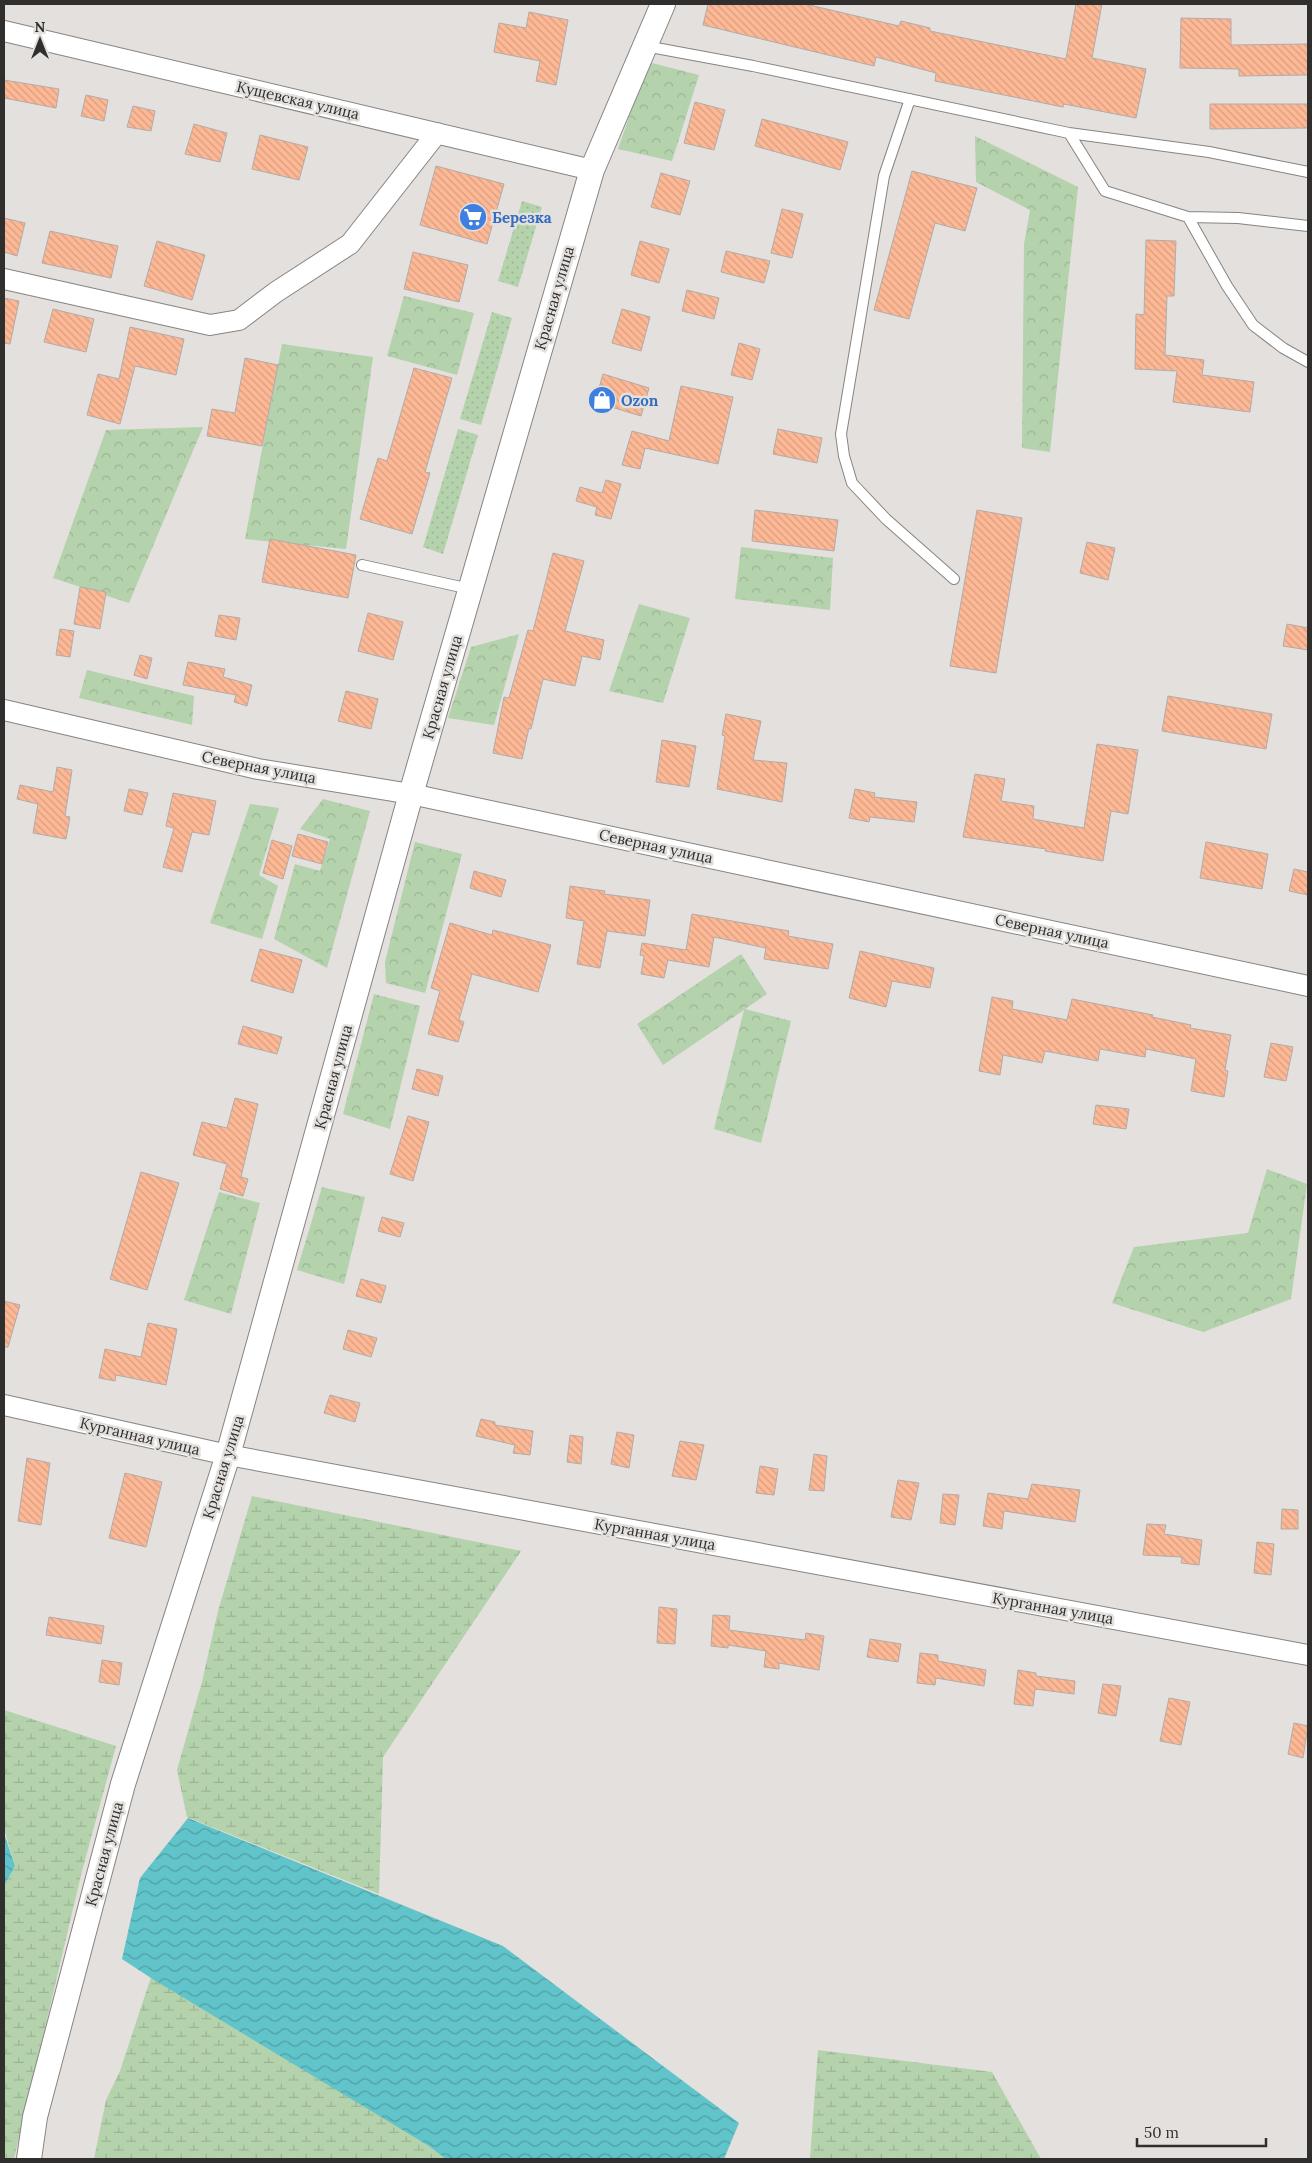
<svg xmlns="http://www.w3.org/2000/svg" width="1312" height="2163" viewBox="0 0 1312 2163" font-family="Lora,serif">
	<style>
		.grass { fill: url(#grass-dots) }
		.forest { fill: url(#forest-crowns) }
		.wetland { fill: url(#wetland-marsh) }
		.water { fill: url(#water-waves) }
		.building { fill: url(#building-back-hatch); stroke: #b0acaa }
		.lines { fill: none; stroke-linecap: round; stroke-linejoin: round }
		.service-casing { stroke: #878482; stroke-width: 12 }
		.minor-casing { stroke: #878482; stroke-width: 22 }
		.tertiary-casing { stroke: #878482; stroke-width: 26 }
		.service { stroke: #fff; stroke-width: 10 }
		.minor { stroke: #fff; stroke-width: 20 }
		.tertiary { stroke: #fff; stroke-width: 24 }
		.labels { text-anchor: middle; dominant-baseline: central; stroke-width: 5; stroke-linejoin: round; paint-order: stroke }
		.street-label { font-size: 15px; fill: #302f2e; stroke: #e3e0dd }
		.shop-label { font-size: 15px; font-weight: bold; fill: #366cbe; stroke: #e3e0dd; text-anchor: start }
	</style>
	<defs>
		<pattern id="grass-dots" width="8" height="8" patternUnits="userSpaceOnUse" patternTransform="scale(1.25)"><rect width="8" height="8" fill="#b4d2ac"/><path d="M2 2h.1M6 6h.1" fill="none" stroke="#9bb594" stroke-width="1.8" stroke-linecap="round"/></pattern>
		<pattern id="forest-crowns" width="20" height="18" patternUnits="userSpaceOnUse" patternTransform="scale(1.25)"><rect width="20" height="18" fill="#b4d2ac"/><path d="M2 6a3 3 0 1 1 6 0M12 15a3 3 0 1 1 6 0" fill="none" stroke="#9bb594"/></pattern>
		<pattern id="wetland-marsh" width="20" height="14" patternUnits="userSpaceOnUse" patternTransform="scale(1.25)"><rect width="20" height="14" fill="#b4d2ac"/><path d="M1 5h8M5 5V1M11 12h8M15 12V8" fill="none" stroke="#9bb594"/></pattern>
		<pattern id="water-waves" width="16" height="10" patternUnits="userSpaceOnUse" patternTransform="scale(1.25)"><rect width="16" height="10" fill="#60c4ca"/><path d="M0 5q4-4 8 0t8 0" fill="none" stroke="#50a0a4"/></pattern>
		<pattern id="building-back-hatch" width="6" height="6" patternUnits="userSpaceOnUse" patternTransform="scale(1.25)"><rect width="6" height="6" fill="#fdb895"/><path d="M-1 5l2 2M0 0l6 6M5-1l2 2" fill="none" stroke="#d99e81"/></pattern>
	</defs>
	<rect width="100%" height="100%" fill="#e3e0dd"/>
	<!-- grass -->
	<path class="grass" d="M522,201L542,207L518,287L498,281Z
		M492,312L512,318L481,425L460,419Z
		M458,429L478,435L443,554L423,547Z"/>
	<!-- forest -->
	<path class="forest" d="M648,62L699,75L672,161L618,149Z
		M975,136L1078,187L1050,452L1022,448L1024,244L1030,210L976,182Z
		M404,296L474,313L457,375L387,356Z
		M282,344L373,357L346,549L245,539Z
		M203,427L129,603L53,578L106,430Z
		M741,547L833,558L830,610L735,599Z
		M639,604L690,618L663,703L609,691Z
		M519,634L494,725L448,718L471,647Z
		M87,670L194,696L192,725L79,698Z
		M323,799L370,811L327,968L274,939L295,864L320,871L330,839L300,829Z
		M250,804L279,808L259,875L278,886L262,939L210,923Z
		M415,842L462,854L425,993L386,983L385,962Z
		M741,954L767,994L745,1009L791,1021L761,1143L714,1129L744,1010L663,1065L637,1024Z
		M374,994L420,1006L390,1129L343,1114Z
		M1267,1169L1307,1184L1291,1299L1203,1332L1112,1303L1134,1247L1248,1233Z
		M322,1187L365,1197L344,1284L297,1270Z
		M219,1192L260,1203L231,1314L184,1300Z"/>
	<!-- wetland -->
	<path class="wetland" d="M252,1496L521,1551L383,1757L379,1894L187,1817L177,1770L202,1682L218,1611Z
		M4,1710L116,1746L81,1875L14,2159H4V1886L15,1866L4,1829Z
		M151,1977L430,2146L447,2159H94L106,2100L120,2071Z
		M818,2050L992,2072L1041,2159H810Z"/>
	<!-- water -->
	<path class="water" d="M188,1818L503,1946L739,2123L724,2159H446L429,2146L151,1978L122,1959L140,1878Z
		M4,1833L15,1866L4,1886Z"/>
	<!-- building -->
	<path class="building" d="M708,4H805L899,26L901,21L930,28V31L1066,59L1076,4H1102L1092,58L1146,69L1136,118L1064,104L1063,107L935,81L936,73L876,57L874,66L703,25Z
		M529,12L568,20L556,85L536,81L540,61L494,52L499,23L526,28Z
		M1181,18L1231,19V45L1308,44V75L1239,76V69L1180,68Z
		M4,80L59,89L56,108L4,98Z
		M86,95L108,100L104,121L81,116Z
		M695,102L725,110L714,150L684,143Z
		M1210,104H1308V128L1210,129Z
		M133,106L155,111L151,131L127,127Z
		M762,119L848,142L840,170L755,146Z
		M194,124L227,133L220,162L185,154Z
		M260,135L308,147L299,180L252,169Z
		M436,166L504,184L487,244L420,225Z
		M912,171L977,188L965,231L935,223L909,319L874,310Z
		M661,173L690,181L680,215L651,207Z
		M782,209L803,214L792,258L771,253Z
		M4,218L25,223L17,256L4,252Z
		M50,231L118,246L111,278L42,263Z
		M1146,240L1176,241L1174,296H1167L1165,355L1204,360L1202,375L1254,382L1250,412L1173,402L1177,371L1135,369L1136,314L1144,315Z
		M157,241L205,255L192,300L144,286Z
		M640,241L669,249L659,283L631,275Z
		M726,251L770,261L764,283L721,272Z
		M413,252L468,265L459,302L404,289Z
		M687,290L719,298L714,319L682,311Z
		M4,298L19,301L10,344L4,343Z
		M53,309L94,319L86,352L44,342Z
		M622,309L650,317L641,351L612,343Z
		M130,327L184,339L176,375L135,366L120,424L87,415L98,374L119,379Z
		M739,343L760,349L752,380L731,375Z
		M245,358L278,365L262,446L207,436L212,409L235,413Z
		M414,368L452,378L425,472L430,473L412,534L360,519L378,458L387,461Z
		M603,374L649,388L641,416L595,402Z
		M681,386L733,397L718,464L645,448L640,469L622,465L632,431L669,441Z
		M778,429L822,438L817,463L773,454Z
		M606,480L621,484L611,519L595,515L597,507L576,501L580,487L602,493Z
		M755,510L838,520L834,551L752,541Z
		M977,510L1022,518L996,673L950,666Z
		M270,539L356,555L348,598L262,582Z
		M1087,542L1115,548L1108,580L1080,573Z
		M553,553L584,561L565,631L604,640L600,660L582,656L575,686L543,679L531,729L529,728L522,759L493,753L504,697L509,698L528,630L533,631Z
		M80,587L106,592L100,629L74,624Z
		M368,613L403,622L393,660L358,651Z
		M219,615L240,618L236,640L215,636Z
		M1287,624L1308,628V650L1283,646Z
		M60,629L74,631L70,657L56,655Z
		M140,655L152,658L147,679L134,675Z
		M188,662L225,669L223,677L252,685L247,706L234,702L236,695L183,685Z
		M346,691L378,699L371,729L338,721Z
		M1168,696L1272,714L1266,749L1162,731Z
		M726,714L761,721L753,760L787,763L782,802L717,789L725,736L722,735Z
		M662,740L696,746L689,787L656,782Z
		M1097,744L1138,750L1128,814L1111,811L1103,861L1045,851L1046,849L963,837L975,774L1005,779L1001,801L1034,806L1033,819L1084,828Z
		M57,767L72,770L65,816L70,817L66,839L33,833L38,804L17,799L20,785L53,792Z
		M129,789L148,793L142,815L124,811Z
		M855,789L875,793L874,797L917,802L914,822L870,817L869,822L849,818Z
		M173,793L216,801L209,835L192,832L182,872L163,867L174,828L166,826Z
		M298,834L328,842L322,864L292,856Z
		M272,840L292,846L283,879L263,873Z
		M1206,842L1268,854L1262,889L1200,878Z
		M1294,869L1308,872V895L1289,891Z
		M474,871L506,880L501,897L470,888Z
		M570,886L605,891L604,894L650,900L645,936L607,931L600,968L577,964L584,921L566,918Z
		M692,914L789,931L788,936L833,944L828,969L764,959L766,948L714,937L709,967L668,960L664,978L641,974L644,956L640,955L642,943L686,950Z
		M450,923L492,935L493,930L551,945L538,992L472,974L459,1020L464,1022L458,1042L428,1034L440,991L431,988Z
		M260,949L302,960L293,993L251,981Z
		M860,951L934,968L930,988L892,981L886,1007L849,998Z
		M992,997L1013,1001L1012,1009L1067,1020L1072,999L1153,1015L1152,1017L1191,1025L1190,1028L1231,1035L1225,1070L1228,1071L1224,1097L1191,1091L1196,1059L1146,1049L1145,1057L1100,1049L1098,1061L1045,1051L1042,1063L1003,1055L1000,1075L979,1071Z
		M243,1026L282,1037L277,1054L238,1044Z
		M1271,1043L1293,1047L1286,1081L1264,1077Z
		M417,1069L443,1076L438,1096L412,1089Z
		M235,1098L258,1104L241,1177L248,1179L243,1196L220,1189L227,1164L193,1155L202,1122L227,1128Z
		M1096,1105L1129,1109L1126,1129L1093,1124Z
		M408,1116L429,1122L413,1181L390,1174Z
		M141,1172L179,1183L147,1290L110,1279Z
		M382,1217L404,1223L400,1237L378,1231Z
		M361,1279L386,1286L381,1303L356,1296Z
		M4,1301L20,1305L8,1347H4Z
		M148,1323L177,1329L166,1385L116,1375L115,1381L99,1378L105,1349L141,1357Z
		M348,1330L377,1338L371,1357L343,1349Z
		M330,1395L360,1403L355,1422L324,1413Z
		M481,1419L495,1422V1425L533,1431L530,1455L513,1453L515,1445L476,1436Z
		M617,1432L634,1435L629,1468L611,1464Z
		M570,1435L583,1437L581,1464L567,1462Z
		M680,1441L704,1445L696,1480L672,1476Z
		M814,1454L827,1456L824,1491L809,1490Z
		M27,1458L50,1463L41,1525L18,1521Z
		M760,1466L778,1469L774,1495L756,1493Z
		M125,1473L162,1482L146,1547L109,1538Z
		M898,1480L919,1483L911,1520L891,1517Z
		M1032,1484L1080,1490L1075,1522L1004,1511L1002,1529L983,1526L988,1493L1028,1499Z
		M943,1494L959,1495L955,1525L940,1523Z
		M1282,1509L1298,1510V1529H1281Z
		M1147,1524L1166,1525L1164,1534L1202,1540L1199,1565L1181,1563L1182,1557L1143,1555Z
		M1257,1542L1274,1544L1271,1575L1254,1573Z
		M659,1607L677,1609L675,1644L657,1643Z
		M713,1615L730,1616L729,1630L805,1640L806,1633L824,1636L819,1670L779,1663V1669L764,1667L766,1651L728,1645V1648L711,1646Z
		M49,1617L104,1626L101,1644L46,1635Z
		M870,1639L901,1644L898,1662L867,1657Z
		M920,1653L938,1655V1661L986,1670L984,1686L936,1678L935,1685L917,1683Z
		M102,1660L122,1663L119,1685L99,1682Z
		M1018,1670L1036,1673V1676L1075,1681L1074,1694L1035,1689L1033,1706L1014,1704Z
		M1103,1684L1121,1686L1116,1716L1098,1713Z
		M1169,1698L1190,1702L1181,1745L1160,1741Z
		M1294,1723L1308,1726L1303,1758L1288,1754Z"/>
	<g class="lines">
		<defs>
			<path id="service" d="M645,46L753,66L1069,133L1209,152L1308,172
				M910,99L884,176L841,434L844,456L852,483L886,519L954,579
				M1069,133L1105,191L1188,217L1227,286L1253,325L1283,348L1308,362
				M1188,217L1238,218L1308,226
				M362,565L470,589"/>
			<path id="minor" d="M4,31L592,170
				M4,279L210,325L239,320L276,292L350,244L437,133
				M4,710L258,769L411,794L1308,986
				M4,1405L228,1455L1308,1655"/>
			<path id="tertiary" d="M29,2159L35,2117L123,1784L228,1455L411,794L592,170L663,4"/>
		</defs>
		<!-- service casing -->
		<use href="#service" class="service-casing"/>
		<!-- minor casing -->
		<use href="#minor" class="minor-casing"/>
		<!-- tertiary casing -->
		<use href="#tertiary" class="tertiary-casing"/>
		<!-- service -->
		<use href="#service" class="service"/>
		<!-- minor -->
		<use href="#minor" class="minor"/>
		<!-- tertiary -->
		<use href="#tertiary" class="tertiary"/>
	</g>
	<!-- icons -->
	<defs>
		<symbol id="supermarket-disc" viewBox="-11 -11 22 22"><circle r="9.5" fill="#3f7fe0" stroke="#e3e0dd"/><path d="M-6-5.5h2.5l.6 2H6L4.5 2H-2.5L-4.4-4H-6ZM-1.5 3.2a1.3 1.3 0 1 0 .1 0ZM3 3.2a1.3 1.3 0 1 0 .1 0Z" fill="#fff"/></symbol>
		<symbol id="shop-disc" viewBox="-11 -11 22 22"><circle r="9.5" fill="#3f7fe0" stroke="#e3e0dd"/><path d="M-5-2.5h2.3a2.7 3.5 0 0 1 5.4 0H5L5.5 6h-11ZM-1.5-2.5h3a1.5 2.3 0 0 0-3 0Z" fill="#fff"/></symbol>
	</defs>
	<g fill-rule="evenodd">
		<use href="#supermarket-disc" x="457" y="201" width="32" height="32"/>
		<use href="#shop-disc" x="586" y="384" width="32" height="32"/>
	</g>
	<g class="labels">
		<!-- street labels -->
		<g class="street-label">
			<text transform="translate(298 100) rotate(13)">Кущевская улица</text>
			<text transform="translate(554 298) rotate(-74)">Красная улица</text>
			<text transform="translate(442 687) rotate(-74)">Красная улица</text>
			<text transform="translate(259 767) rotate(11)">Северная улица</text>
			<text transform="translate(656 846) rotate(12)">Северная улица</text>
			<text transform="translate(1052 931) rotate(12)">Северная улица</text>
			<text transform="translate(333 1077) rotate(-75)">Красная улица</text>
			<text transform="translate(140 1436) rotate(13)">Курганная улица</text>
			<text transform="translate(223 1467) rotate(-73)">Красная улица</text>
			<text transform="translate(655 1534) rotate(10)">Курганная улица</text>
			<text transform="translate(1053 1608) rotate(10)">Курганная улица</text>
			<text transform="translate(104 1854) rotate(-75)">Красная улица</text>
		</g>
		<!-- shop labels -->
		<g class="shop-label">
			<text x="492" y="217">Березка</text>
			<text x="621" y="400">Ozon</text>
		</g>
	</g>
	<!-- border -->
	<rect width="1312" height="2163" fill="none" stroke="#302f2e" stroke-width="10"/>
	<!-- north arrow -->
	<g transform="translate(40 40)" stroke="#e3e0dd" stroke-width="4" paint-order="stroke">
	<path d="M0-4L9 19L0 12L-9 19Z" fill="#302f2e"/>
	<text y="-8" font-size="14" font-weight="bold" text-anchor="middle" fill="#302f2e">N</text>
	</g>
	<!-- scale -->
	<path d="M1137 2138v8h129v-8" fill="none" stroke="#302f2e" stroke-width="2.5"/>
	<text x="1144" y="2138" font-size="15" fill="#302f2e" stroke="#e3e0dd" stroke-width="4" paint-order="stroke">50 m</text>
</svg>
